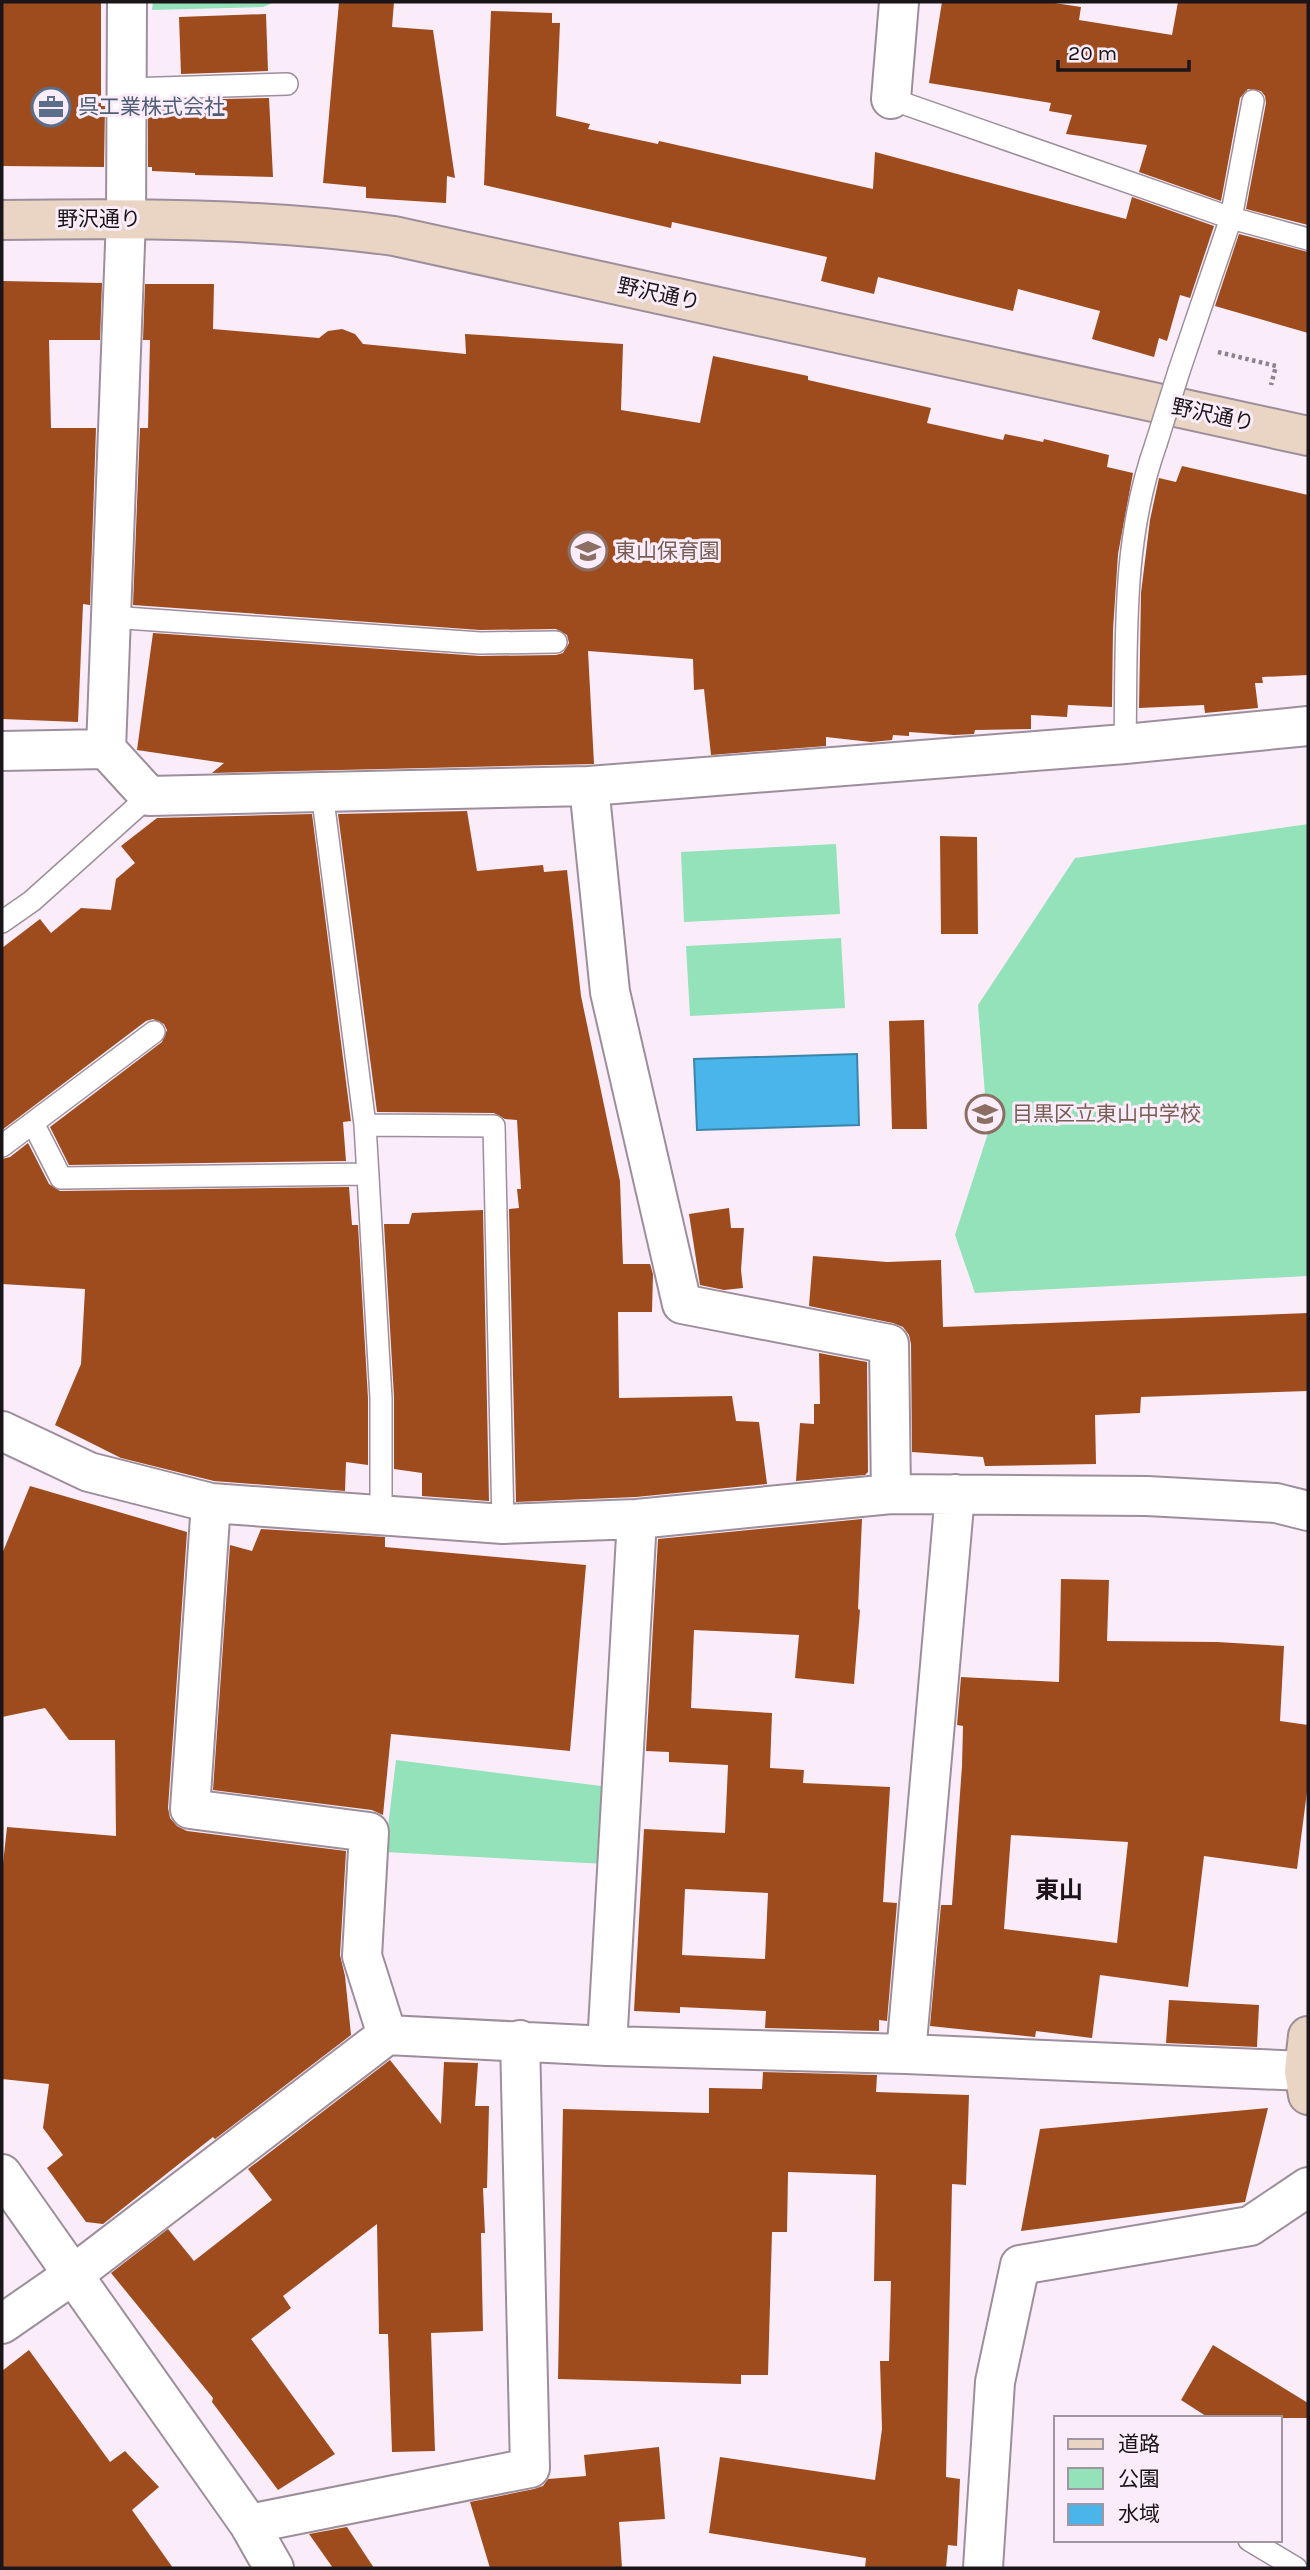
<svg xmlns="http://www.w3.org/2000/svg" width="1310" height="2570" viewBox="0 0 1310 2570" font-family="Karla,'Noto Sans JP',sans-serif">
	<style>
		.green { fill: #93e2b9 }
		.water { fill: #49b5ea; stroke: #3b85ab; stroke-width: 2 }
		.building { fill: #9e4c1d; fill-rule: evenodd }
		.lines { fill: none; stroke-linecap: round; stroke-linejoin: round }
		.lane-casing { stroke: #9c8f9b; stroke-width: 24 }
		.street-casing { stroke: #9c8f9b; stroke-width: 42 }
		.secondary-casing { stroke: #9c8f9b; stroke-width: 42 }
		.path { stroke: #8d838c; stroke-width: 4.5; stroke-dasharray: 3.5 3.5; stroke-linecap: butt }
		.lane { stroke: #fff; stroke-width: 21 }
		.street { stroke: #fff; stroke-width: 38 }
		.secondary { stroke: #ead5c5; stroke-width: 38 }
		.lane-bridge-casing { stroke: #9c8f9b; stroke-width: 24; stroke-linecap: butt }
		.lane-bridge { stroke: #fff; stroke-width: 21 }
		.labels { text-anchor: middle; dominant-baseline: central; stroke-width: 6; stroke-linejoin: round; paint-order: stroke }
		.service-label { font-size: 21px; fill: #4e5e75; stroke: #faecf9; text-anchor: start }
		.street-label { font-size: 21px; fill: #1a1519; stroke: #faecf9 }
		.education-label { font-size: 21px; fill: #785e54; stroke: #faecf9; text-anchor: start }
		.quarter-label { font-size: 24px; font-weight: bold; fill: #1a1519; stroke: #faecf9 }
	</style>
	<rect width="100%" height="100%" fill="#faecf9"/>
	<!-- green -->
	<path class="green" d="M153,2H275L263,7L152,10Z
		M1308,824V1276L975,1293L955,1235L988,1133L978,1005L1075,858Z
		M836,844L840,914L684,922L681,852Z
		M841,938L845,1008L690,1016L686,946Z
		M396,1760L609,1787L605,1864L385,1852Z"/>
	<!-- water -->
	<path class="water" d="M857,1054L859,1125L697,1130L694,1059Z"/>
	<!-- building -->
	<path class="building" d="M2,2H101V106H105L104,167L2,166Z
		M339,2H394L392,27L433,30L455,178L447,176L446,203L366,198V187L323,183Z
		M942,2H1048L1081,7L1079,20L1172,35L1178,2H1308V225L1246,209L1266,103L1265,96L1261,91L1248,89L1240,98L1221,201L1139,172L1147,145L1066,134L1072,115L1049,111L1051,103L929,83Z
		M491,11L552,13V23H560L556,116L590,124L588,129L658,144L659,141L873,189L875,152L1126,219L1132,197L1214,226L1190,298L1180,295L1167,341L1159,338L1154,357L1092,339L1100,311L1018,289L1013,311L878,277L874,294L821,281L827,257L672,222L671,228L484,185Z
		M266,14L268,71L181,74L179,17Z
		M269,98L273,177L195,175V173L152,171V167H148V107L182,108V100Z
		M1239,234L1308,252V333L1215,306Z
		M2,281L102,283L100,340H49L51,428H96L90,605L83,604L78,722L2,719Z
		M145,284H214L213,329L319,338L328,331L342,329L355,334L363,344L466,354L465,334L623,344L621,410L700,423L713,356L808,376V380L931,408L927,423L1003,440L1005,434L1043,442L1044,439L1109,455L1107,467L1133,473L1118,554L1113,630L1112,707L1068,705L1067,717L1031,715V729L975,730L974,734L954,735L909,732V736L893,735L892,740L871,742L826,737V746L711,755L704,689L694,690L693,659L588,651L594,764L212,773L224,763L137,750L153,633L480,656L556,655L563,653L569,643L567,635L556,629L480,630L133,605L140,428H148L150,340H143Z
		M1182,466L1308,495V675L1262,677L1263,683H1255L1258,708L1205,713L1204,705L1139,708L1141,593L1150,520L1159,478L1176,482Z
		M467,811L477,871L543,865L544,872L567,870L581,996L620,1181L623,1264H650L653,1274L652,1312H618L619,1398L732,1396L736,1421L759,1422L767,1484L636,1497L516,1502L509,1209L519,1208L517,1189H521L517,1120L505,1119L494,1113L377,1112L338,814Z
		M312,814L351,1121L343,1122L346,1161L69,1165L50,1127L162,1042L167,1030L164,1024L153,1019L146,1021L2,1130V948L40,919L51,933L81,908L111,910L116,879L135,863L121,846L157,818Z
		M940,836L977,837L978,934H941Z
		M924,1020L927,1129H892L889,1021Z
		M28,1143L49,1184L60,1191L349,1187L352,1225H358L368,1398V1465L346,1462L345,1491L214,1481L121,1458L55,1425L81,1364L85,1289L2,1284V1159L10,1157Z
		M729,1208L731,1228H744L741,1270L743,1288L724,1290L700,1285L689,1214Z
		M483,1210L489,1501L422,1496V1473L394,1469V1397L384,1224H409L412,1213Z
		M813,1256L887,1262L941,1260L943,1327L1308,1313V1391L1141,1397L1140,1413L1095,1415L1096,1464L985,1466L983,1457L912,1452L911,1344L909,1335L903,1327L893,1323L809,1306Z
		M819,1353L867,1362L868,1472L865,1475L796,1481L800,1423L814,1424V1404H820Z
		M30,1486L187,1532L168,1808L170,1818L177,1826L187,1831L346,1851L340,1955L345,1976L351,2035L215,2139L213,2137L103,2224L86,2222L47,2168L63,2155L43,2128L49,2084L2,2079V1873L7,1827L116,1836L115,1740H69L45,1708L2,1717V1554Z
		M862,1519L858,1609L860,1610L854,1684L795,1678L799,1635L694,1630L691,1708L772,1713L770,1768L804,1770L803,1783L890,1787L883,1902L897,1903L887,2021L879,2020V2031L765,2028L766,2011L680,2007V2013L634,2011L644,1829L725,1833L728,1765L669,1762V1752L646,1751L658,1539ZM685,1889L768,1893L765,1959L682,1955Z
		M261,1529L385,1537V1547L586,1565L570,1751L391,1734L383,1815L372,1810L213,1790L230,1545L252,1551Z
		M1061,1579L1109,1580L1107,1641L1217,1642L1284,1646L1280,1721L1308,1725V1784L1297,1869L1204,1856L1188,1987L1100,1975L1092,2038L1036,2031L1035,2037L930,2026L941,1905H952L962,1766L963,1726L957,1725L961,1677L1059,1682ZM1011,1835L1128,1842L1117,1943L1004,1929Z
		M1169,2000L1259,2005L1257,2047L1166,2043Z
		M390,2060L441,2124L444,2062L478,2063L475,2106H489L487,2188H483L485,2233H481L483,2331L431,2333L435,2451L392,2452L388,2334H379L377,2224L283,2296L291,2308L251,2339L335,2454L278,2490L212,2402L213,2398L111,2273L168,2229L194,2261L272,2200L248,2169Z
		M763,2072L877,2075L876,2092L969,2095L966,2185L952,2184L946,2477L960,2479L957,2546L948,2545L946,2568H865L866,2558L709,2533L720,2457L875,2480L882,2429L880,2361H889L891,2281H874L876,2175L788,2172L787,2232H772L768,2375H741V2384L558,2379L563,2109L709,2113V2088L762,2089Z
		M1268,2108L1245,2202L1021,2231L1040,2129Z
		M1213,2345L1308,2403V2418H1209L1181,2400Z
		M29,2350L110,2462L125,2451L159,2487L132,2510L173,2568H2V2371Z
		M659,2447L665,2519L619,2522L622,2568H490L470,2502L534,2489L543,2486L548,2479L586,2476L584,2455Z
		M347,2527L374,2568H333L309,2534Z"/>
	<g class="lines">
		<defs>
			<path id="lane" d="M127,89L287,84
				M891,99L1231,218L1308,239
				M1179,371L1231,218L1253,101
				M111,617L480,643L556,642
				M1125,744C1127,642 1121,542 1156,444
				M322,792L365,1125L381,1398V1517
				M2,922L32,901L149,796
				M33,1123L61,1178L368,1174
				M365,1125L494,1126L503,1524
				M2,1146L154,1032
				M1249,2540L1296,2568"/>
			<path id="street" d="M127,2L126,218L106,749L149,796L589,786L1125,744L1308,726
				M891,99L899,2
				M2,751L106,749
				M589,786L610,992L682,1304L889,1344L891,1494
				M2,1431L89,1472L211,1503L503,1524L637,1519L891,1494L1147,1496L1276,1503L1308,1511
				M211,1503L190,1809L369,1832L362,1956L387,2035
				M607,2046L637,1519
				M906,2054L955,1494
				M2,2174L249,2524L274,2568
				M2,2324L74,2274L387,2035L607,2046L906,2054L1304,2071
				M249,2524L530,2468L520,2040
				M983,2568L995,2382L1020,2265L1250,2226L1308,2187"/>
			<path id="secondary" d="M2,220C133,218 264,218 394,236L1308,436
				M1308,2036L1304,2071L1308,2095"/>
		</defs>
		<!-- lane casing -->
		<use href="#lane" class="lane-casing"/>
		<!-- street casing -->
		<use href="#street" class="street-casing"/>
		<!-- secondary casing -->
		<use href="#secondary" class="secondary-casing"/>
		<!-- path -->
		<path class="path" d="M1218,352L1276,366L1271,385"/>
		<!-- lane -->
		<use href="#lane" class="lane"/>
		<!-- street -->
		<use href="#street" class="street"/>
		<!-- secondary -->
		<use href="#secondary" class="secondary"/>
		<defs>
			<path id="lane-bridge" d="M1156,444L1179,371"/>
		</defs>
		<!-- lane-bridge casing -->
		<use href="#lane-bridge" class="lane-bridge-casing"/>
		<!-- lane-bridge -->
		<use href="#lane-bridge" class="lane-bridge"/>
	</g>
	<!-- icons -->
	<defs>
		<symbol id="office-ring" viewBox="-11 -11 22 22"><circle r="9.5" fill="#faecf9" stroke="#5c6f8a" stroke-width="1.5"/><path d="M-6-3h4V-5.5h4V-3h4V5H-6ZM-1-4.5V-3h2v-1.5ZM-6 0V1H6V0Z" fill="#5c6f8a"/></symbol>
		<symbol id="school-ring" viewBox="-11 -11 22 22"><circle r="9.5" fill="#faecf9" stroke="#8d6e63" stroke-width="1.5"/><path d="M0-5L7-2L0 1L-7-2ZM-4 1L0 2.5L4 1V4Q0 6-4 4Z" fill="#8d6e63"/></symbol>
	</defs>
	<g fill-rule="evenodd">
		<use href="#office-ring" x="29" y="85" width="44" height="44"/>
		<use href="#school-ring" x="566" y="529" width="44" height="44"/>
		<use href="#school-ring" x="963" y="1092" width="44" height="44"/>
	</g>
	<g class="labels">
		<!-- service labels -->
		<g class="service-label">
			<text x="78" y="107">呉工業株式会社</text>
		</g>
		<!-- street labels -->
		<g class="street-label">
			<text x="99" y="219">野沢通り</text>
			<text transform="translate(659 294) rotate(12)">野沢通り</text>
			<text transform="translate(1213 415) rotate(12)">野沢通り</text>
		</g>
		<!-- education labels -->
		<g class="education-label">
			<text x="615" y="551">東山保育園</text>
			<text x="1012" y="1114">目黒区立東山中学校</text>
		</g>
		<!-- quarter labels -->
		<g class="quarter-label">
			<text x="1059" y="1890">東山</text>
		</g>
	</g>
	<!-- border -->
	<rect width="1310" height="2570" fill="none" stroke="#1a1519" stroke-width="7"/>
	<!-- legend -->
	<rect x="1054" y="2416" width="228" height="126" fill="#faecf9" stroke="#a0969f" stroke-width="2"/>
	<rect x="1068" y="2439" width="35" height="10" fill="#ead5c5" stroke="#a0969f" stroke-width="2"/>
	<text x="1118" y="2451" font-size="21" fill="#1a1519">道路</text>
	<rect x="1068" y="2468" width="35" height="21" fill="#93e2b9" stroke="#a0969f" stroke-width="2"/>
	<text x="1118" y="2486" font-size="21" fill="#1a1519">公園</text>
	<rect x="1068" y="2504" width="35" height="21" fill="#49b5ea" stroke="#a0969f" stroke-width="2"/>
	<text x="1118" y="2521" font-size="21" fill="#1a1519">水域</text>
	<!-- scale -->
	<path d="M1058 60v10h131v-10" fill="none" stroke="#1a1519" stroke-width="3.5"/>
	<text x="1068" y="60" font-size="21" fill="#1a1519" stroke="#faecf9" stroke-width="5" paint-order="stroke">20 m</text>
</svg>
